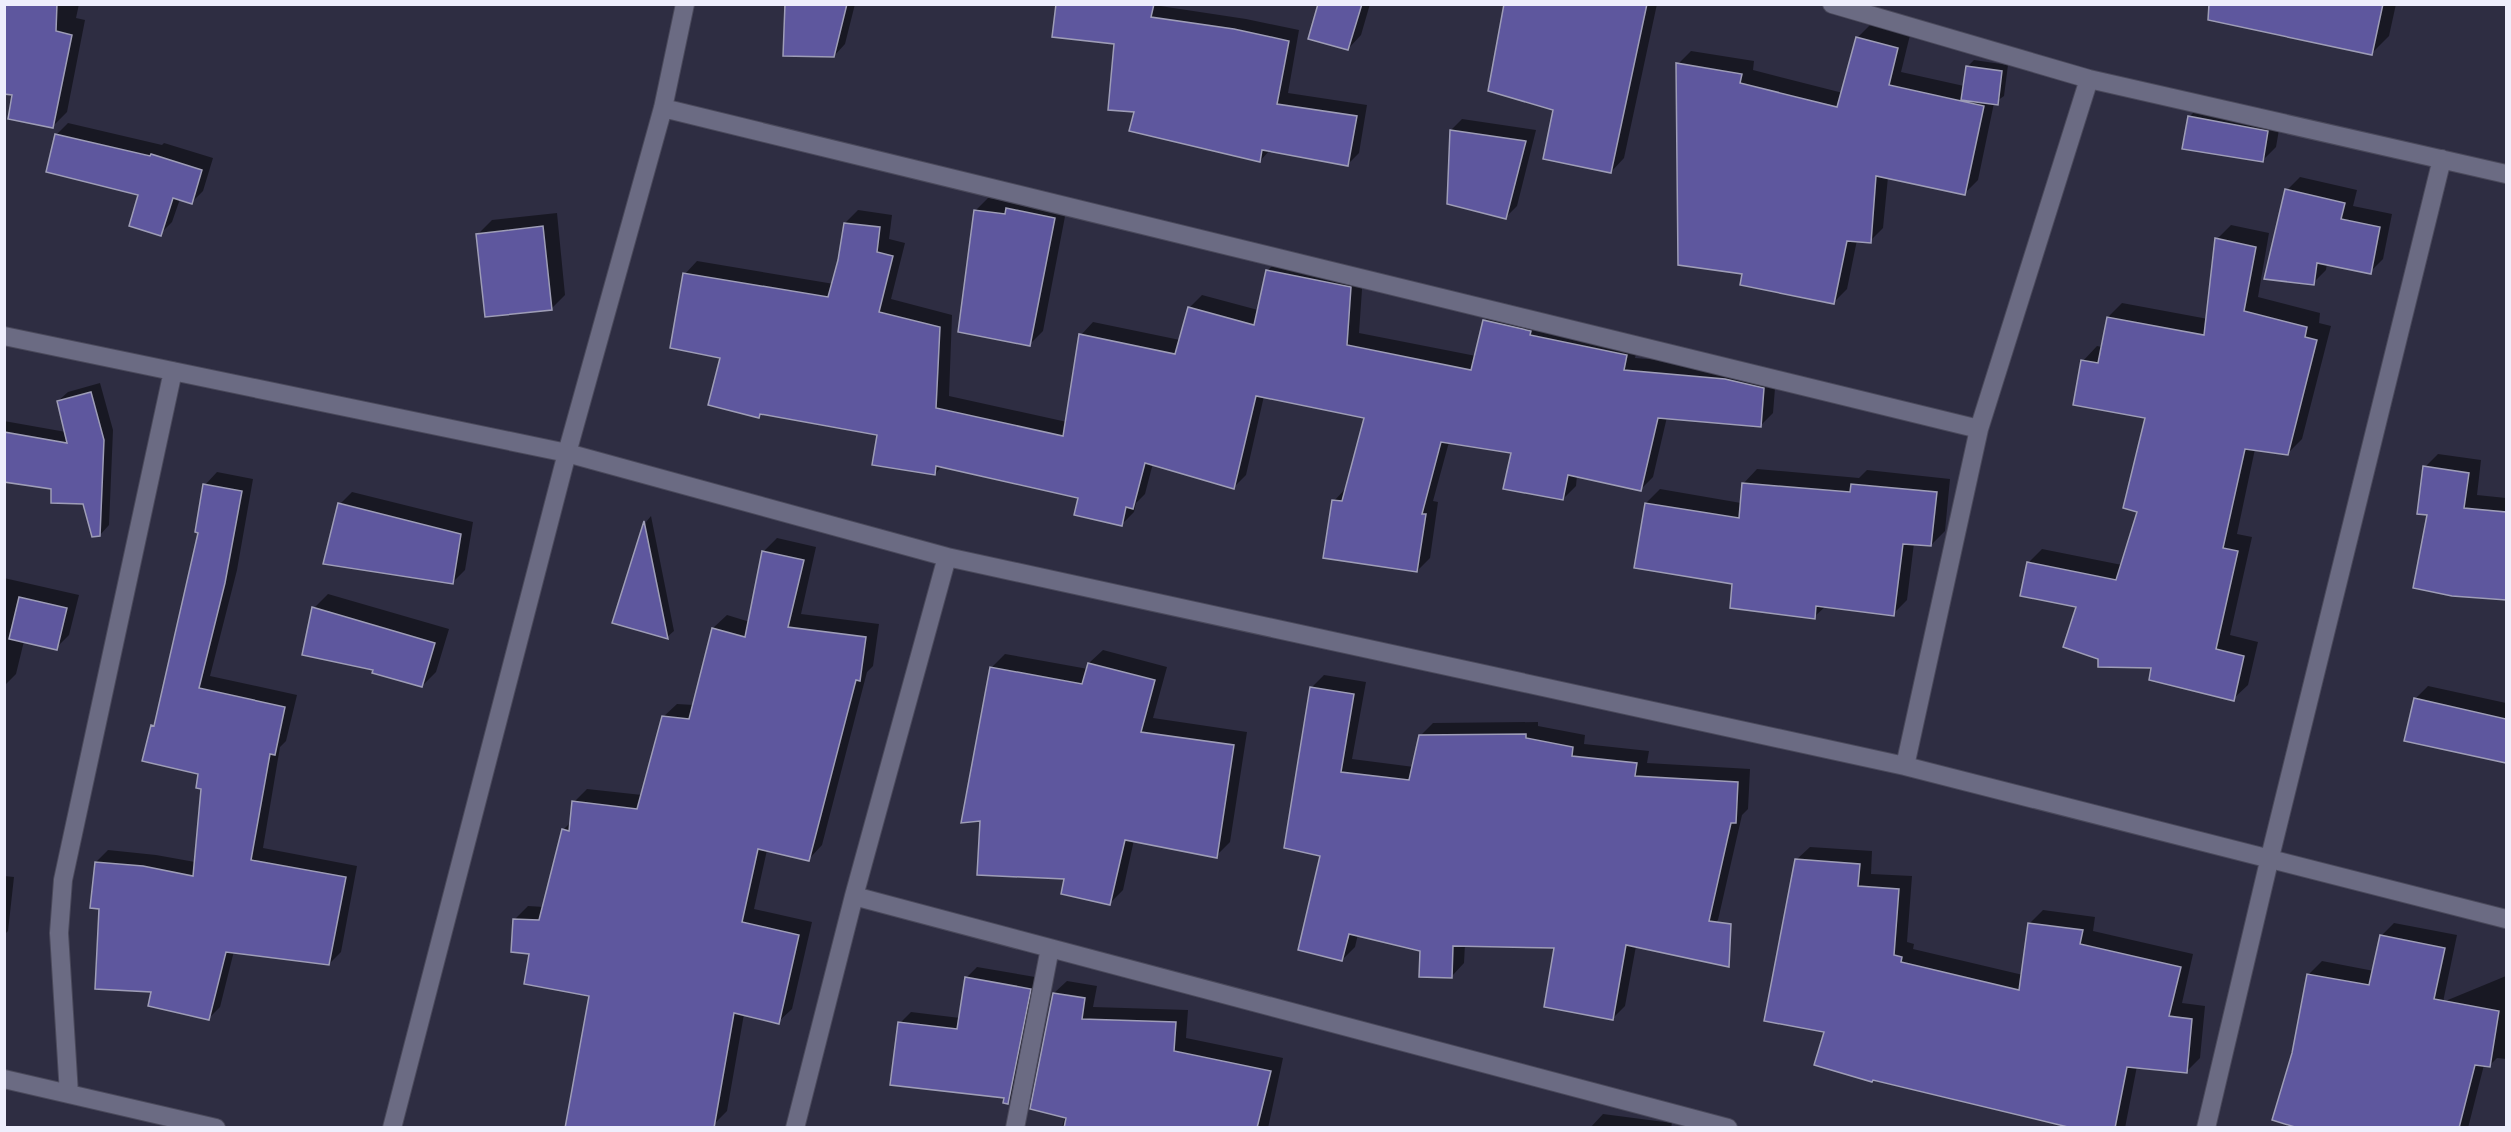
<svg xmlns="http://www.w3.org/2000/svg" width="2511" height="1132" viewBox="0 0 2511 1132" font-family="Spectral,serif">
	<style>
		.shadow { fill: #0007 }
		.building { fill: #5e579e; stroke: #9e9db7; stroke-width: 1.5 }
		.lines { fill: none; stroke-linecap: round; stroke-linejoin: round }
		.street-casing { stroke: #4a495b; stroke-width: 20 }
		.street { stroke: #6b6b83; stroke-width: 18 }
	</style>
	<rect width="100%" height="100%" fill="#2e2d42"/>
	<!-- shadow -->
	<path class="shadow" d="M4,4H79L76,18L85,20L67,112L53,126Z
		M789,4H855L845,44L834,56Z
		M1147,4L1246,19L1299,30L1288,93L1367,105L1359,153L1348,164L1270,150L1260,161L1226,154V151L1136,110L1116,43Z
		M1319,4H1370L1361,35L1348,49Z
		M1607,4H1657L1624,158L1611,172Z
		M2211,4H2396L2389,36L2372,53Z
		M1870,25L1910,35L1901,72L1964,86L1967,67L1974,60L2008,65L2004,96L1994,103L1978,180L1964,194L1888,177L1883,228L1870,241L1857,240L1847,289L1834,302L1744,273L1678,64L1691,51L1754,61L1753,70L1843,93L1857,38Z
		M2203,103L2281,118L2276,147L2262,161L2189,117Z
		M1462,119L1536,130L1517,206L1506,217L1449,202L1451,130Z
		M68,123L162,145L164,143L213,158L203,191L191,203L180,199L172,222L160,234L140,194L56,135Z
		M2300,177L2357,190L2353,206L2392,214L2383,259L2370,272L2327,263L2326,270L2313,283L2287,190Z
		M988,198L1067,206L1043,331L1030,344L976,210Z
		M858,210L892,215L889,239L905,243L891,299L952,315L949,396L1067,422L1081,335L1093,322L1180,340L1189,308L1202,295L1258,310L1267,271L1280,258L1363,275L1359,333L1476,356L1485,321L1498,308L1639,342L1635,358L1738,366L1776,376L1773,413L1760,426L1667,417L1653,477L1640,490L1577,475L1576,486L1563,499L1513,452L1449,442L1433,501L1438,502L1430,558L1417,571L1334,501L1346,488L1366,417L1264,396L1246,475L1233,488L1153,463L1145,494L1136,503L1134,512L1121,525L1080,497L942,466L935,474L879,434L761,413L758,416L721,356L685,274L697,261L834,284L845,223Z
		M557,213L565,295L551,309L478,234L492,220Z
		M2231,225L2269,233L2258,297L2320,313L2319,323L2331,326L2302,439L2288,453L2255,449L2237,534L2252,537L2230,635L2258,642L2248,685L2233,699L2153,667L2099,658L2078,606L2028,563L2042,549L2122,565L2139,510L2147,417L2083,361L2097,346L2102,347L2108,317L2122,303L2208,319L2217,239Z
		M100,383L113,430L109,525L100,535L84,503L53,488L4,480V421L66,432L58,401L68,392Z
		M2438,454L2481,460L2477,495L2506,498V599L2449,594L2429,514L2425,467Z
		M1757,469L1859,478L1867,470L1950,479L1945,531L1931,545L1914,543L1907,600L1893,614L1826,606L1814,617L1734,583L1646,503L1660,489L1741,503L1743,484Z
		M217,472L253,479L237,570L210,676L297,695L286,741L280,747L263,848L357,866L341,952L329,964L234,951L220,1007L208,1019L153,991L101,908L96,862L108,850L156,855L195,862L203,788L200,773L152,726L156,722L200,532L205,485Z
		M352,492L473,522L465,570L453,582L340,504Z
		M651,516L674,631L667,637L614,622L646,522Z
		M777,538L816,547L801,614L879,624L873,666L867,672L822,845L809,859L767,850L754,909L812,922L792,1009L778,1022L744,1014L727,1111L713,1125L591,994L531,952L515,919L528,906L544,907L563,830L571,822L574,802L587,789L642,795L663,717L677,704L694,705L713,628L727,615L750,622L764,551Z
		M4,578L79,595L69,635L56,648L24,641L16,674L4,686Z
		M328,594L449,629L436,672L422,686L375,669L314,608Z
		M1103,650L1167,667L1153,718L1247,732L1230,842L1216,856L1134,840L1123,890L1109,904L1066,878L991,668L1005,654L1088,669L1089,663Z
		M1324,675L1366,682L1352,759L1414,767L1420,736L1433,723L1538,722V726L1585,735L1584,744L1649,751L1647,763L1750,769L1748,809L1742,815L1718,920L1705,933L1636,946L1625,1006L1613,1018L1556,946L1465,944L1464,963L1452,976L1421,950L1358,934L1355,947L1342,960L1322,855L1311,688Z
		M2428,686L2506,703V761L2406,740L2415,699Z
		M1810,847L1872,851L1871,874L1912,876L1907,942L1914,944L1913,949L2023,975L2030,923L2043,910L2095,917L2093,931L2193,954L2182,1003L2205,1006L2200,1058L2186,1072L2137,1066L2125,1128H2074L1874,1078L1826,1031L1796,860Z
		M4,876L14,877L8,931L4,935Z
		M2394,923L2457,935L2443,1002L2506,976V1059L2497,1058L2489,1066L2484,1065L2468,1128H2303L2293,1053L2309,974L2322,961L2374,971L2381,936Z
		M977,967L1041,978L1019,1092L1008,1103L1006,1097L900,1023L911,1012L960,1018L966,978Z
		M1067,981L1097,986L1093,1007L1188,1010L1186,1038L1283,1058L1268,1128H1062L1065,1116L1054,993Z
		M1603,1114L1672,1123L1671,1128H1590Z"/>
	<!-- building -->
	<path class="building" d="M4,4H57L56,31L72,35L53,128L8,119L12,95L4,94Z
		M785,4H847L834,57L783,56Z
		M1056,4H1154L1151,17L1234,29L1289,41L1277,104L1357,116L1348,166L1262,150L1260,162L1129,131L1134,112L1108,110L1114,44L1052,37Z
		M1318,4H1362L1348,50L1308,39Z
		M1504,4H1647L1611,173L1543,159L1553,110L1488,91Z
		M2209,4H2383L2372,55L2208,20Z
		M1856,37L1898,48L1889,85L1984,106L1965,195L1876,176L1871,243L1847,241L1834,304L1740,285L1742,274L1678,265L1676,63L1742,74L1740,83L1837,107Z
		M1966,66L2002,71L1998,105L1961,100Z
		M2188,116L2268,131L2263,162L2182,149Z
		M1450,130L1526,141L1506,219L1447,204Z
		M55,134L150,156L151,154L202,170L192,204L173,198L161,236L129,226L138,195L46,172Z
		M2285,189L2345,203L2341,219L2380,227L2371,274L2317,263L2314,285L2264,279Z
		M1006,208L1055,218L1030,346L958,332L974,210L1005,214Z
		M844,223L880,227L877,252L893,256L879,312L940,327L936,408L1063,436L1079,334L1175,354L1188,307L1254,325L1266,270L1351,287L1347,345L1471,370L1483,320L1531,331L1530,335L1627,355L1624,370L1725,379L1764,388L1761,427L1658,418L1641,491L1568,475L1563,500L1503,489L1511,453L1441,442L1422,514H1426L1417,572L1323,558L1332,500L1342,501L1364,418L1256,396L1234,489L1145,463L1133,509L1126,507L1122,526L1074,515L1078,498L936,466L935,475L872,465L877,435L760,414L759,418L708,405L720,358L670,348L683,273L828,297L838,260Z
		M543,226L552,310L485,317L476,234Z
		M2215,238L2256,247L2244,311L2307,327L2305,337L2317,340L2288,455L2245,449L2223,548L2238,551L2216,649L2244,656L2234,701L2149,680L2151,668L2098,667V659L2063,647L2076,607L2020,596L2027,562L2116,580L2137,512L2123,508L2145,418L2073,405L2081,360L2098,363L2107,317L2204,335Z
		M91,392L104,440L100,536L92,537L83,504L51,503V489L4,482V432L67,443L57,401Z
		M2423,466L2469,473L2464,508L2506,512V600L2452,596L2413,588L2427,515L2417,514Z
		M1742,483L1850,492L1851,484L1937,492L1931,546L1903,544L1894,616L1816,606L1815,619L1730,608L1732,584L1634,568L1645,503L1739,518Z
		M203,484L242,491L225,583L199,688L285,707L275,755L270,754L251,860L346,877L329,965L226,952L209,1020L148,1006L151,992L95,989L99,909L90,908L95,862L143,866L193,876L201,789L196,788L198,774L142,761L151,725L154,726L198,533L195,532Z
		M338,503L461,534L453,584L323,564Z
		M644,521L668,639L612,623Z
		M762,551L804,560L788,627L866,637L860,681L856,680L809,861L758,849L742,922L799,935L779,1024L734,1013L714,1128H565L589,996L524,984L529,954L511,952L513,919L539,920L562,829L569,831L572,801L637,809L662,716L689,719L712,628L745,637Z
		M19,597L67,608L57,650L9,639Z
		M312,607L435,643L422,687L372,673L373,670L302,655Z
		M1088,663L1155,680L1141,732L1234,745L1217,858L1125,840L1110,905L1061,894L1064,879L977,875L980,821L961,823L990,667L1082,684Z
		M1310,687L1354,694L1341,772L1409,780L1419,735L1526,734V738L1573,747L1572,756L1637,763L1635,776L1738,782L1736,823H1731L1709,921L1731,924L1729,967L1626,945L1613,1020L1544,1007L1554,948L1453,946L1452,978L1419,977L1420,951L1349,934L1342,961L1298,950L1320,856L1284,848Z
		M2414,698L2506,719V763L2404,741Z
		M1795,859L1860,864L1858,886L1899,889L1894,955L1902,957L1901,962L2019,990L2028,923L2083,930L2080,944L2181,967L2169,1016L2192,1019L2187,1073L2127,1067L2115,1128H2072L1873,1080L1872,1082L1814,1065L1824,1032L1764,1021Z
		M2380,935L2445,948L2434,999L2499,1011L2490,1067L2475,1065L2459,1128H2298L2272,1120L2292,1053L2307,974L2369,985Z
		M965,977L1031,989L1008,1104L1003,1103L1004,1098L890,1085L898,1022L957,1029Z
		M1053,993L1085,998L1082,1019L1176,1022L1174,1051L1271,1071L1257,1128H1064L1066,1118L1030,1109Z"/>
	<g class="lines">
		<defs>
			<path id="street" d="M1832,4L2089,79L2506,174
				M663,108L1979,429
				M4,336L567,453L947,557L1905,766L2506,919
				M1905,766L1979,429L2089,79
				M854,896L1728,1128
				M4,1079L216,1128
				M69,1094L59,933L63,880L173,371
				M392,1128L567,453L663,108L685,4
				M795,1128L854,896L947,557
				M1015,1128L1050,948
				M2206,1128L2270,857L2442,159"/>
		</defs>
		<!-- street casing -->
		<use href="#street" class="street-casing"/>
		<!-- street -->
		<use href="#street" class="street"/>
	</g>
	<!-- border -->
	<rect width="2511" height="1132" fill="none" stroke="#eeeefc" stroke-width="12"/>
</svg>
